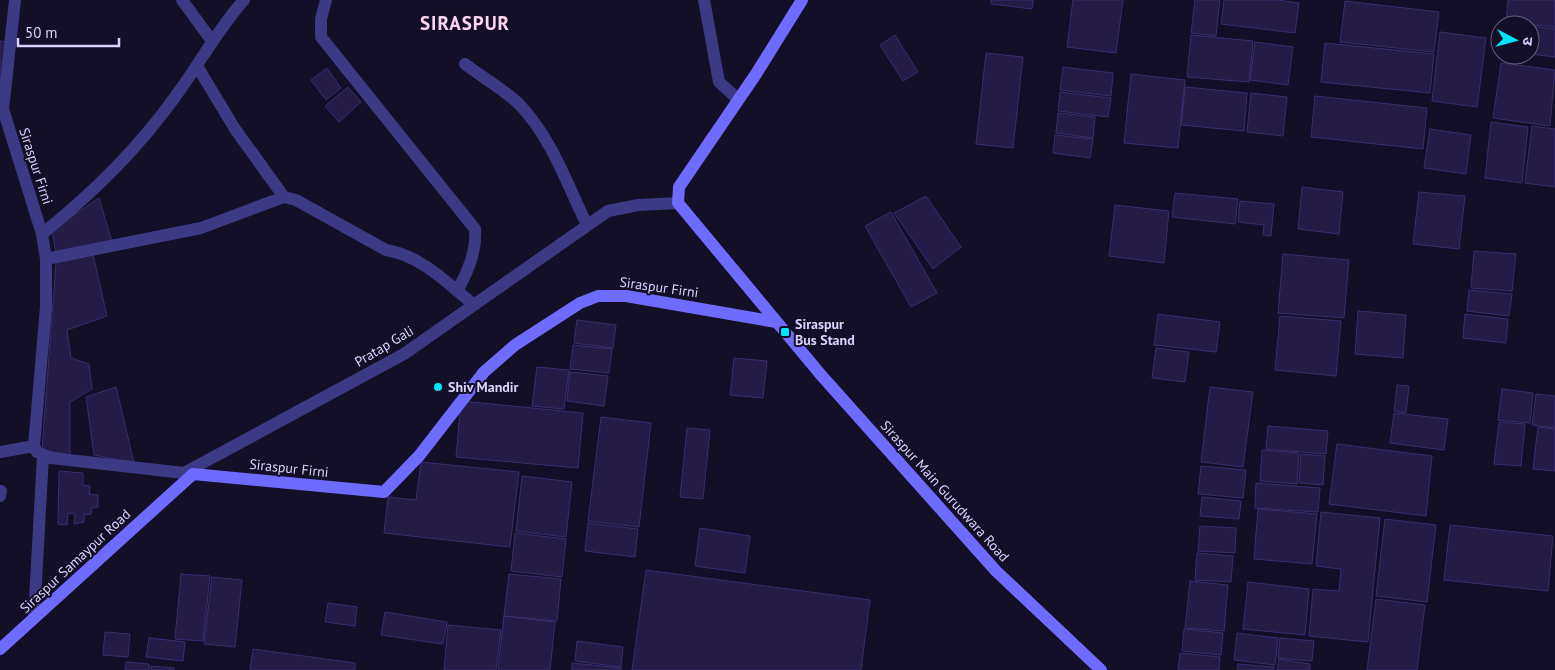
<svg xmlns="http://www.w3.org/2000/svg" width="1555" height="670" viewBox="0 0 1555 670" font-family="'PT Sans','Noto Sans Devanagari',sans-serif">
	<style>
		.building { fill: #241b47; stroke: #3b2d73 }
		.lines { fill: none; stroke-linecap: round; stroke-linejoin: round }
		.street { stroke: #3d3a85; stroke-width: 12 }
		.secondary { stroke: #6f6bff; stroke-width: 12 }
		.poi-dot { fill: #00e5ff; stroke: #130f26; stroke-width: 2 }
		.labels { text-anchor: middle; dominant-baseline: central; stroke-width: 4; stroke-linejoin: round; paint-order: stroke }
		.street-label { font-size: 14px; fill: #d9d4ff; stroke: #130f26 }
		.poi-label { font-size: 14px; font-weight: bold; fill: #d9d4ff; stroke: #130f26; text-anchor: start }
		.district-label { font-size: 19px; font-weight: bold; letter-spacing: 1px; fill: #ffd6f0; stroke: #130f26 }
	</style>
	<rect width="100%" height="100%" fill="#130f26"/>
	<!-- building -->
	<path class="building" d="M991,0H1033L1032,9L991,4Z
		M1073,0H1123L1116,53L1067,47Z
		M1195,0H1220L1216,36L1191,33Z
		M1224,0H1277L1299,3L1295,33L1221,24Z
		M1508,0H1555V27L1506,22Z
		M1345,1L1439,12L1434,52L1340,42Z
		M1530,26L1555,29V57L1530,54Z
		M1440,32L1486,38L1477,107L1432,101Z
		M895,35L918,72L903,81L880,45Z
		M1191,35L1253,41L1249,82L1187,77Z
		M0,41L6,42L0,91Z
		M1255,42L1293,47L1288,85L1250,80Z
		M1325,43L1434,54L1430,93L1321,82Z
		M986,53L1023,57L1013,148L976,144Z
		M1501,63L1555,70L1550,126L1493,118Z
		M1063,67L1113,73L1111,96L1060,90Z
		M327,68L341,88L326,100L311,80Z
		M1131,74L1185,80L1178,148L1124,143Z
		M348,87L361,102L339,122L325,106Z
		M1185,87L1247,93L1244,131L1181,125Z
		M1060,92L1111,98L1108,117L1058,111Z
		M1251,93L1287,97L1283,136L1247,132Z
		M1315,96L1427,108L1423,149L1311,137Z
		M1058,113L1095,117L1093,138L1056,133Z
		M1491,122L1528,127L1522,183L1485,178Z
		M1532,126L1555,129V187L1525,183Z
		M1430,129L1471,135L1466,174L1424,168Z
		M1055,135L1093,139L1090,158L1053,153Z
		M1302,187L1343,192L1339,234L1298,229Z
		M1419,192L1465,196L1459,249L1413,244Z
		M1175,193L1238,199L1235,224L1172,217Z
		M926,196L961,247L933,269L894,213Z
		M99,198L112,242L56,255L52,230Z
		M1240,201L1274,204L1271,236L1263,235L1264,225L1238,222Z
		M1115,205L1169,211L1164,263L1109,256Z
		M891,212L937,293L911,307L865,226Z
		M1474,251L1516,254L1512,291L1471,288Z
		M1283,254L1349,260L1344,318L1278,313Z
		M93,255L107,316L67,330L71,358L89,364L92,389L70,402V455L42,450L56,263Z
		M1469,290L1512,294L1509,316L1467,311Z
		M1358,311L1406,315L1403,358L1355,354Z
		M1158,314L1220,322L1216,352L1154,345Z
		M1465,314L1508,319L1506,343L1463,338Z
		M1280,316L1341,321L1336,376L1275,370Z
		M577,320L616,325L613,348L574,343Z
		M573,345L612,349L609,373L570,369Z
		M1156,348L1189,352L1185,382L1152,378Z
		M734,358L767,361L763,398L730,395Z
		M537,367L569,370L564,409L532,406Z
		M570,372L608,376L604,406L567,401Z
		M1397,385L1409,386L1406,413L1394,411Z
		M116,387L134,463L94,455L86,397Z
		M1210,387L1253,392L1243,467L1201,462Z
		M1502,389L1533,393L1530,423L1498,420Z
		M1536,394L1555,396V428L1532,425Z
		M461,401L583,413L578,468L456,457Z
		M1394,413L1448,419L1444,450L1390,443Z
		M601,417L651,423L639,527L588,521Z
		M1499,422L1525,424L1521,466L1494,464Z
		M1268,426L1328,431L1326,454L1266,449Z
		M1538,427L1555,429V471L1533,469Z
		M687,428L710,430L703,499L680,497Z
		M1337,444L1432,456L1426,516L1329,504Z
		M1262,450L1299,453L1297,484L1260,481Z
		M1301,454L1325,456L1323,485L1299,483Z
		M421,462L519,472L510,547L384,533L388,497L416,500Z
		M1201,466L1246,470L1243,498L1198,494Z
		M59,471L83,473V485L90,486L89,494L98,495V507L92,508L91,514L84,515V522L74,524L75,514L68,513L67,525L58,524Z
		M522,476L572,482L566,537L516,531Z
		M1256,483L1320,488L1318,512L1255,508Z
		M1202,497L1241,501L1239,519L1200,516Z
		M1258,509L1317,514L1312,564L1254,559Z
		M1321,512L1380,518L1368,642L1309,636L1313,589L1339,591L1341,569L1316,566Z
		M1385,519L1436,525L1427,602L1376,596Z
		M588,523L638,529L635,557L585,551Z
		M1450,525L1553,536L1548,591L1444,580Z
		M1200,526L1236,528L1235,553L1198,551Z
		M700,528L750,536L745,573L695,566Z
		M515,533L566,539L562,577L511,571Z
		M1197,553L1233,556L1231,582L1195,580Z
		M646,570L870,600L861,670H632Z
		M181,574L210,576L203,641L175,639Z
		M509,574L561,579L557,621L504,616Z
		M212,577L242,580L235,647L204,644Z
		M1190,581L1228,585L1224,631L1185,628Z
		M1248,582L1309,589L1305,635L1243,629Z
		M1376,599L1425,605L1417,670H1367Z
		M328,603L357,607L355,626L325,622Z
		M385,612L447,622L443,644L381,635Z
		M504,616L555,622L550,670H498Z
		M448,625L501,630L496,670H444Z
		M1184,629L1223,633L1221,655L1182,651Z
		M105,632L130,634L128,657L103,655Z
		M1237,633L1278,638L1275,665L1234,660Z
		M149,638L185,642L183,661L146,657Z
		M1280,638L1314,641L1312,661L1278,658Z
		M577,641L623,647L621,667L575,661Z
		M253,649L355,663V670H250Z
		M1180,653L1220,657L1219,670H1178Z
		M1279,659L1310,664V670H1277Z
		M126,662L149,664V670H125Z
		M572,663L621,668V670H572Z
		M1238,664L1274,667V670H1237Z
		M151,666L174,668V670H151Z"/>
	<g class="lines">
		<!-- street -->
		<path class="street" d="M15,0L3,109L42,234L46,259V307L34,446L37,452L51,458L193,474
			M182,0L212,41
			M326,0L321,19V37L475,229C477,251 468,272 457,291
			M704,0L719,82L738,99
			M465,64C483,78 504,89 520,105C552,139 567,184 587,225
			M197,66L235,129L284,197
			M42,234C93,193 137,150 175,97C199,65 217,30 244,0
			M46,259L201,228L284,197L296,200L386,250C420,255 447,283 473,304
			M0,452L34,446
			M184,473L404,354L608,211L638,205L678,203
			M0,496L1,491
			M34,618L43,456"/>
		<!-- secondary -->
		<path class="secondary" d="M802,0L756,74L679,187L678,203L821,375L996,571L1101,670
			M0,649L193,474L384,492L419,456L484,372L515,345L580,303L598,296H626L776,322"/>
	</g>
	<!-- markers -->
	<g class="poi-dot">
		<rect x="780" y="327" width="10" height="10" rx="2.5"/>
		<circle cx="438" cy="387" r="5"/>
	</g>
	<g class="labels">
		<!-- street labels -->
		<g class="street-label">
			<text transform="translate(36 166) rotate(72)">Siraspur Firni</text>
			<text transform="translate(659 287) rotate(8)">Siraspur Firni</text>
			<text transform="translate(384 346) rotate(-31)">Pratap Gali</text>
			<text transform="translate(289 468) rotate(6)">Siraspur Firni</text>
			<text transform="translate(945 491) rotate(48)">Siraspur Main Gurudwara Road</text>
			<text transform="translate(75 561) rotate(-43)">Siraspur Samaypur Road</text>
		</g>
		<!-- poi labels -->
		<g class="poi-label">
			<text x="795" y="324">Siraspur<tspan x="795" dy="16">Bus Stand</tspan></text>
			<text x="448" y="387">Shiv Mandir</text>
		</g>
		<!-- district labels -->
		<g class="district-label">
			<text x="465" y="23">SIRASPUR</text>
		</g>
	</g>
	<!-- north arrow -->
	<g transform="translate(1515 40) rotate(96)"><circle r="24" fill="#130f26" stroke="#625e7d"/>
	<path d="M0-4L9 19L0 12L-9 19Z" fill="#00e5ff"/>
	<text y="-8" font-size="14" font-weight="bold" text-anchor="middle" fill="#d9d4ff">उ</text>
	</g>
	<!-- scale -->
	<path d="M18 38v8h101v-8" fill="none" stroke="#d9d4ff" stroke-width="2.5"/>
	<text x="25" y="38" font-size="15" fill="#d9d4ff" stroke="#130f26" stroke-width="4" paint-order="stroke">50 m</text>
</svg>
